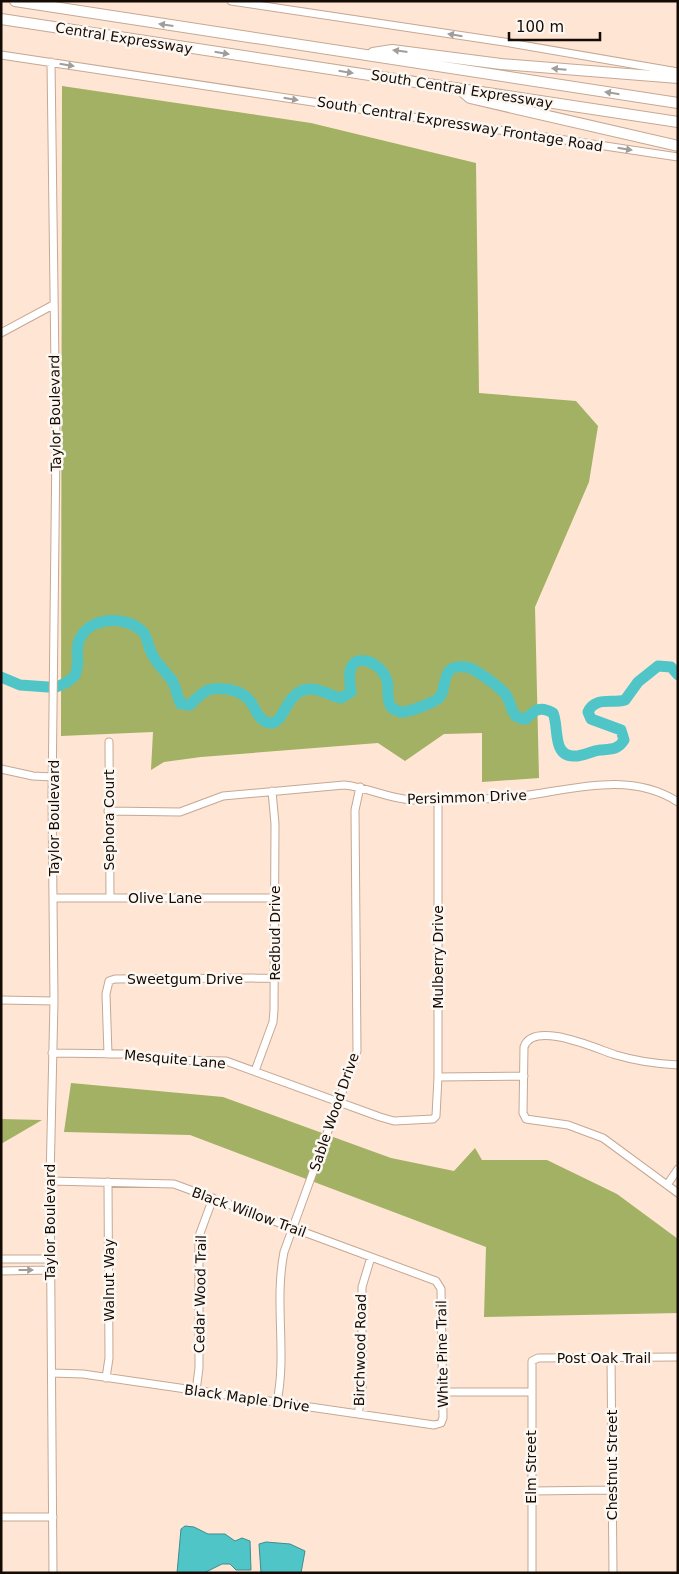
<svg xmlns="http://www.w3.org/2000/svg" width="679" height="1574" viewBox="0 0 679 1574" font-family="'DejaVu Sans',sans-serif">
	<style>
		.forest { fill: #a2b164 }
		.water { fill: #50c5c8; stroke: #3e8d8e }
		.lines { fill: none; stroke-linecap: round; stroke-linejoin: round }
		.river { stroke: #50c5c8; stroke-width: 11 }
		.minor-casing { stroke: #c6a893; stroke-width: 9 }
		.highway-casing { stroke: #c6a893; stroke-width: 12 }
		.minor { stroke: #fff; stroke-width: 7 }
		.highway { stroke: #fff; stroke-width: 10 }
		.oneway { fill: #a19d9b }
		.labels { text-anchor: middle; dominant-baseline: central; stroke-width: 5; stroke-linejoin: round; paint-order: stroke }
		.street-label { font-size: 14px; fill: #150b05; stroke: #fdf7f2 }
	</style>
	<rect width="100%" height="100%" fill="#ffe5d4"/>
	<!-- forest -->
	<path class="forest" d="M62,86L311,123L476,163L479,393L576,401L598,426L589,482L535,607L539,778L482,782V733L444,734L405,761L378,743L201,757L164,762L151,770L153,732L61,736Z
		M71,1083L223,1097L391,1158L454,1171L475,1148L482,1160H547L617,1194L678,1239V1313L484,1317L486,1247L190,1135L64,1132Z
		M1,1119L42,1120L1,1144Z"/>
	<!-- water -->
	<path class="water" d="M185,1526L194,1527L208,1534H225L235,1541L242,1538L250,1541L251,1570H236L230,1564H222L204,1573H177L181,1529Z
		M266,1542L290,1544L305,1551L301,1573H261L259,1544Z"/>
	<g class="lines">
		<!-- river -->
		<path class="river" d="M1,677L20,685L48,687
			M56,687C62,685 72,680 75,675C80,665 76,654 78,644C85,617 124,614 142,631C147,635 148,646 151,652C156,663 164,670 171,679C177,687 176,696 181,704L190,705C195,700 201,693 208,690C221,686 242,690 250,701C256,709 259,722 270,723C285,724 285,692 308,689C321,688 329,696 341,698L351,692C350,682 346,665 358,661C371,658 384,670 387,681C390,692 383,709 401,712C407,713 436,702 440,697C448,684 440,664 466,667C475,668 501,688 506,695C513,706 510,719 526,719C535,709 541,706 553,713C559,725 552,756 573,756C582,757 591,751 600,750C611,749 618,750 624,740L621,730L591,719L588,712C595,696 612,704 625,700L638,682L658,666L671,667L678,675"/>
		<defs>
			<path id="minor" d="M231,1L504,42L678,72
				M1,55L678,157
				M51,62L56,444L52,798L54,1001L50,1181L53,1573
				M1,333L53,305
				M109,742L110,898
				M1,769L33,776L53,777
				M108,811L180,812L223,796L344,785C367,787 389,799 412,800C444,798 476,800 507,798C563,793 626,768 678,802
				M54,898H276
				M1,1000L54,1001
				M52,1053L128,1054L160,1060L226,1061L380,1117L394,1121L433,1119L436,1116L438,1077V799
				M108,1054L106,994L109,981L115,979L275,978
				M678,1065C657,1064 636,1061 616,1055C599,1050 533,1019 524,1047L523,1113L526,1119L568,1125L603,1138L678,1193
				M255,1071L273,1022L274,1010L275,824L272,791
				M438,1077L524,1076
				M50,1181L174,1184L436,1281L441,1289L443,1418L441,1423L434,1425L83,1374L52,1373
				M667,1185L678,1169
				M1,1259H50
				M1,1271L51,1270
				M611,1358L613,1573
				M106,1378L109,1358L108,1182
				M196,1391L199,1368V1236L213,1198
				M443,1392H531
				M277,1402C287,1353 274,1302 284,1252L357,1051L355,810L360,787
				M358,1414L362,1393V1287L371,1257
				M531,1491L612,1490
				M1,1517H53
				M532,1573V1361L538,1358L678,1357"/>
			<path id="highway" d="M15,1L678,103
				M1,19L678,122
				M373,53L392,50L501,64L678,78
				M463,92L470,98L678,146"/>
		</defs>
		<!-- minor casing -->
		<use href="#minor" class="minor-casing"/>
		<!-- highway casing -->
		<use href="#highway" class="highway-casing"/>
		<!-- minor -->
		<use href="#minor" class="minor"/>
		<!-- highway -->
		<use href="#highway" class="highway"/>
	</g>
	<!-- one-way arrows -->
	<defs><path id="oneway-solid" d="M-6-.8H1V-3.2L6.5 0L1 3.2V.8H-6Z" transform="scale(1.25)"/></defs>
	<g class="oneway">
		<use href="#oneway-solid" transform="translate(166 25) rotate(-172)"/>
		<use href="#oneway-solid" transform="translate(455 35) rotate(-171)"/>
		<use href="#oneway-solid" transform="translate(400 51) rotate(-173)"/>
		<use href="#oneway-solid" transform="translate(222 53) rotate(9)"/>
		<use href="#oneway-solid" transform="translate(67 65) rotate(9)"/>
		<use href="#oneway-solid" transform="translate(559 69) rotate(-175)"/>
		<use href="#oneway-solid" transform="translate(346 72) rotate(9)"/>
		<use href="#oneway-solid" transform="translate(612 93) rotate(-171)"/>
		<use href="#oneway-solid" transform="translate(291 99) rotate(9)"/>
		<use href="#oneway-solid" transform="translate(625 149) rotate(9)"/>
		<use href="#oneway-solid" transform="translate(26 1270)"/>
	</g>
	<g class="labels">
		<!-- street labels -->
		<g class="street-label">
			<text transform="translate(124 38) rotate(9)">Central Expressway</text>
			<text transform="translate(462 89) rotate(9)">South Central Expressway</text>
			<text transform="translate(460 124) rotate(9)">South Central Expressway Frontage Road</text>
			<text transform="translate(55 413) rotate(-91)">Taylor Boulevard</text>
			<text transform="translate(467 797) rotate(-2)">Persimmon Drive</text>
			<text transform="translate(54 818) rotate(-90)">Taylor Boulevard</text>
			<text transform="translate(109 820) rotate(-90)">Sephora Court</text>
			<text x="165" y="898">Olive Lane</text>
			<text transform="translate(275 933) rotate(-90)">Redbud Drive</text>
			<text transform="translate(438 957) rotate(-90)">Mulberry Drive</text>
			<text x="185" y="979">Sweetgum Drive</text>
			<text transform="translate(175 1059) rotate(5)">Mesquite Lane</text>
			<text transform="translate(334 1112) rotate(-71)">Sable Wood Drive</text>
			<text transform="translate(249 1212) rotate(20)">Black Willow Trail</text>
			<text transform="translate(50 1222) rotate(-90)">Taylor Boulevard</text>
			<text transform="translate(109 1280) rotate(-90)">Walnut Way</text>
			<text transform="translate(200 1294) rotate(-89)">Cedar Wood Trail</text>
			<text transform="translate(360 1350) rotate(-89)">Birchwood Road</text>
			<text transform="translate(442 1354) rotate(-91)">White Pine Trail</text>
			<text x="604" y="1358">Post Oak Trail</text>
			<text transform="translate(247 1398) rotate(8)">Black Maple Drive</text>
			<text transform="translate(612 1465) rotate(-90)">Chestnut Street</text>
			<text transform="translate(531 1467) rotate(-90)">Elm Street</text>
		</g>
	</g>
	<!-- border -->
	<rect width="679" height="1574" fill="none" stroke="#150b05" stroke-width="5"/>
	<!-- scale -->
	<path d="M509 32v8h91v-8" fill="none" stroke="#150b05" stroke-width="2.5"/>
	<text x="516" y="32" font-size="15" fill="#150b05" stroke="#fdf7f2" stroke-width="4" paint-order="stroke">100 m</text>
</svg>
